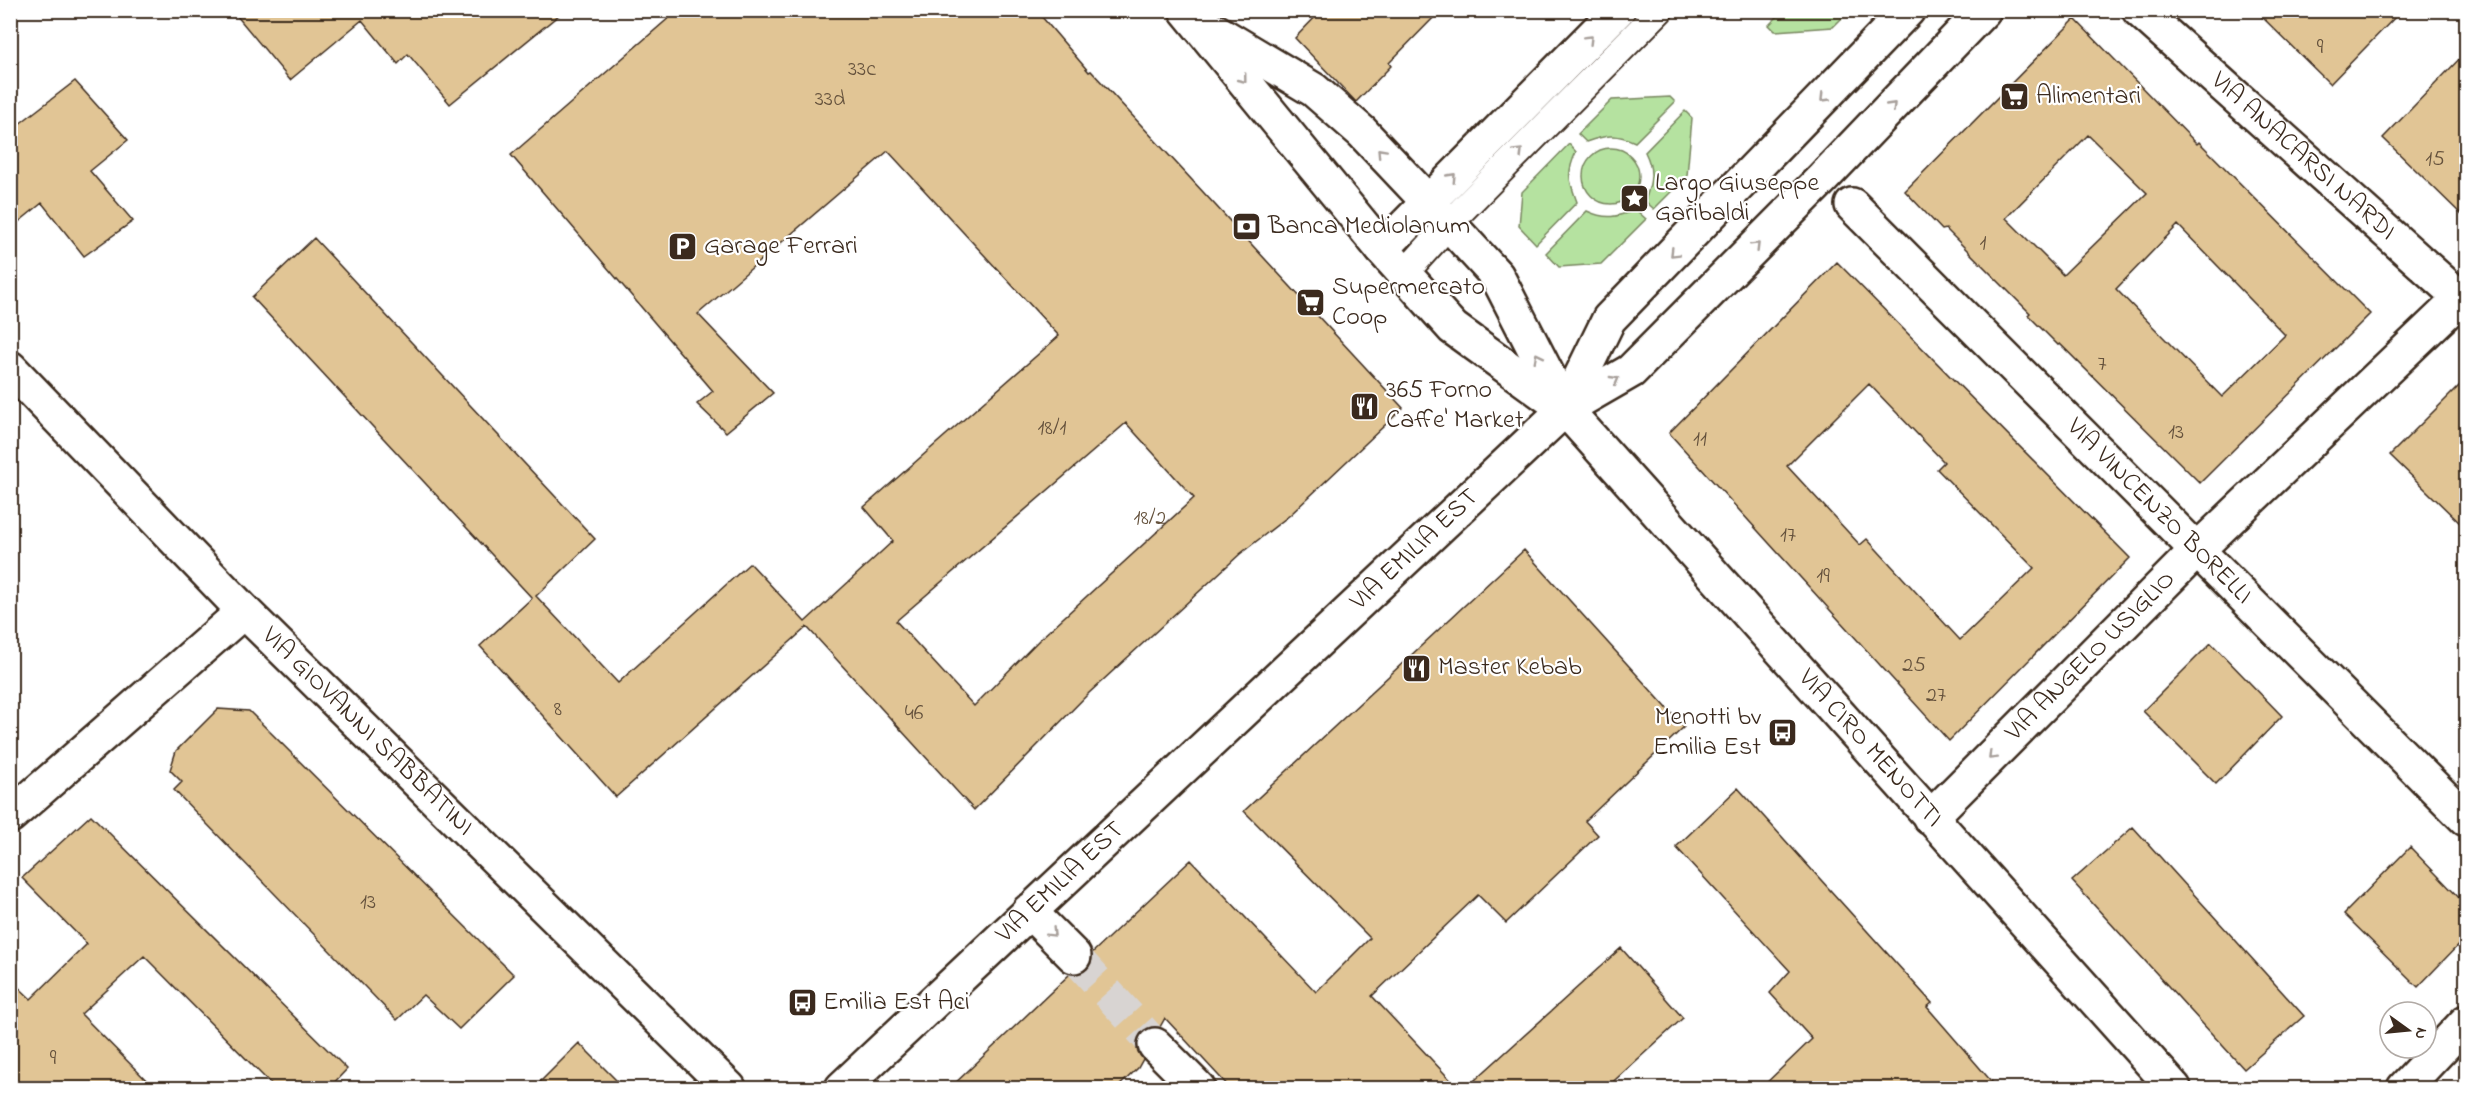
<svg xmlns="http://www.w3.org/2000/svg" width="2477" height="1099" viewBox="0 0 2477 1099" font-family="'Indie Flower',sans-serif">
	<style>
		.green { fill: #b5e2a0; stroke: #78865f; stroke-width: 1.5 }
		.building { fill: #e1c595; stroke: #3b2a1e; stroke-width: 1.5; fill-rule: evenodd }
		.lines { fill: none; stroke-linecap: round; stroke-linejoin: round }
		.street-tunnel { stroke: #d8d4d2; stroke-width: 33; stroke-dasharray: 33 16; stroke-linecap: butt }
		.lane-casing { stroke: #3b2a1e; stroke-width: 30 }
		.street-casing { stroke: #3b2a1e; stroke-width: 38 }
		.secondary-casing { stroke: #3b2a1e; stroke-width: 38 }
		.lane { stroke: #fff; stroke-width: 26 }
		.street { stroke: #fff; stroke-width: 33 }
		.secondary { stroke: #fff; stroke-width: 33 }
		.oneway { stroke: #a79f9a }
		.labels { text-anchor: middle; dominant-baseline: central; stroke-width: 4.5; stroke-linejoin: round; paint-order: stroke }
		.number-label { font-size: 22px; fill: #64513c }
		.poi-label { font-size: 26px; fill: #3b2a1e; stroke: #fff; text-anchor: start }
		.street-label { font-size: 26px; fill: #3b2a1e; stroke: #fff }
	</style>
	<rect width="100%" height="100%" fill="#fff"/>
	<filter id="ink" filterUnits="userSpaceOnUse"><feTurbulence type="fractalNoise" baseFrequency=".0167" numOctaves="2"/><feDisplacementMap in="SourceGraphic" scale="12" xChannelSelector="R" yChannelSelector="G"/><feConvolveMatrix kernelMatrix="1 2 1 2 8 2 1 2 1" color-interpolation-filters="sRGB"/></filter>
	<g filter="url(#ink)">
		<!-- green -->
		<path class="green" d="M1783,11V10L1849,11L1833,27L1775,31L1769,25Z
			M1670,97L1675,102L1635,142C1616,133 1605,135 1586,142L1578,134L1612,100Z
			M1685,111L1692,118L1687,176L1654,209L1645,201C1652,181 1654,170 1645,152Z
			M1569,144L1576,152C1566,174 1569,180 1577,202L1536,244L1519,226L1522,192Z
			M1583 176a28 28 0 1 1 56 0a28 28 0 1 1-56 0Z
			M1636,210L1646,219L1601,264L1559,267L1546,253L1587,211C1606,220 1617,217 1636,210Z"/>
		<!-- building -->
		<path class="building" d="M232,10H565L450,104L408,54L398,64L362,20L290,80Z
			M678,10H1036L1089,72L1091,71L1403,408L1290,515L1240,554L1089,693L974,810L807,627L616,797L480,646L532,598L252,297L314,238L595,539L536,596L618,683L750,563L805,622L893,541L864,507L1059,336L888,151L698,314L773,393L726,432L697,404L713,391L511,155ZM1126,423L1194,498L1040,639L974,706L896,621Z
			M1322,10H1441L1389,63L1391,66L1356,102L1295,38Z
			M2255,10H2402L2330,84Z
			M2075,19L2197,144L2199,142L2370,314L2200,483L2060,344L2058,345L2028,315L2030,313L1946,229L1942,230L1905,191ZM2088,135L2147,193L2063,275L2006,218ZM2178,225L2285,335L2222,397L2116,289Z
			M2466,52V219L2383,138Z
			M75,81L128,140L90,171L133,221L84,256L42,203L10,229V131Z
			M1837,262L2130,558L1949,741L1669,433ZM1869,384L1944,462L1937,469L2034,568L1960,640L1867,539L1860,545L1787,466Z
			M2466,379V529L2390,455Z
			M1524,550L1684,727L1585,821L1598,835L1506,923L1478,895L1372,996L1459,1089H1231L1165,1018L1160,1027H1150L1141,1032L1137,1041V1049L1143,1059L1138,1068L1116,1089H949L1070,974H1079L1087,970L1092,961V953L1191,860L1316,992L1370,938L1244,811Z
			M2211,643L2282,716L2216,784L2143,711Z
			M218,709L249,711L514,975L459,1029L423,995L397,1020L174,790L182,782L170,770L176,751Z
			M1738,788L1932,1003L1927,1007L1998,1089H1760L1812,1039L1770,993L1790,971L1676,847Z
			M91,815L347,1069L328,1089H276L144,956L81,1014L155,1089H10V979L31,999L87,944L22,878Z
			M2133,827L2304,1016L2244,1069L2072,881Z
			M2410,847L2466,905V937L2418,987L2344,914Z
			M1621,948L1683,1018L1605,1089H1465Z
			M579,1043L625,1089H533Z"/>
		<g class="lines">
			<!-- street-tunnel -->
			<path class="street-tunnel" d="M1074,956L1155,1045"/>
			<defs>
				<path id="lane" d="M1404,274L1462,210L1660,10"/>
				<g id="street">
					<path id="s1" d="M2139,10L2466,303"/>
					<path id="s2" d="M1852,205L2466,819"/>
					<path d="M1382,249L1618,10"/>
					<path id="s3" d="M10,368L244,611L729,1088"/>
					<path d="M10,816L244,611"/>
					<path id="s4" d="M1930,818L2196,551L2461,298"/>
					<path d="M1029,911L1074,956"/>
					<path d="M1155,1045L1198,1088"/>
					<path d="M2404,1088L2466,1022"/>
				</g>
				<g id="secondary">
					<path id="s5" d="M1186,10L1382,249L1453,328L1565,409L2174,1088"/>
					<path d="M1212,29L1314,90L1362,132L1450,225L1497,276L1563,405"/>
					<path d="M1565,409L1609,319L1908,10"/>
					<path id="s6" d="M842,1088L1565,409L1631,371L1823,178L1984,10"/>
				</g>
			</defs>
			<!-- lane casing -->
			<use href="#lane" class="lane-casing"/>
			<!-- street casing -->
			<use href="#street" class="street-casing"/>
			<!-- secondary casing -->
			<use href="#secondary" class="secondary-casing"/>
			<!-- lane -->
			<use href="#lane" class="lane"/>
			<!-- street -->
			<use href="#street" class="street"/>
			<!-- secondary -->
			<use href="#secondary" class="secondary"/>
		</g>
		<!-- one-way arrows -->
		<defs><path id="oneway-chevron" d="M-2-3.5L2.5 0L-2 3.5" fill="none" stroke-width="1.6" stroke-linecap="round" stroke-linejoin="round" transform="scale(1.5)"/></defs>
		<g class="oneway">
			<use href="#oneway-chevron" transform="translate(1589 39) rotate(-45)"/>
			<use href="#oneway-chevron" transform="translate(1243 79) rotate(51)"/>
			<use href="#oneway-chevron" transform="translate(1824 98) rotate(134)"/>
			<use href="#oneway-chevron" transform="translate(1892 106) rotate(-46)"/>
			<use href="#oneway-chevron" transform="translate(1381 152) rotate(-133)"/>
			<use href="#oneway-chevron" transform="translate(1519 152) rotate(-45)"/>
			<use href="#oneway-chevron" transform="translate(1452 177) rotate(-46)"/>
			<use href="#oneway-chevron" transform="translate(1756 246) rotate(-45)"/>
			<use href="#oneway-chevron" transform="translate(1674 253) rotate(135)"/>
			<use href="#oneway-chevron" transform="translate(1538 357) rotate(-117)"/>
			<use href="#oneway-chevron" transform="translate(1615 380) rotate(-30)"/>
			<use href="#oneway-chevron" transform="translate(1992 756) rotate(135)"/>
			<use href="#oneway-chevron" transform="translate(1052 933) rotate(45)"/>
		</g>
	</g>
	<!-- icons -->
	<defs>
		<symbol id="supermarket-square" viewBox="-11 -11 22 22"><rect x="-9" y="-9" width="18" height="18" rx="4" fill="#3b2a1e" stroke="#fff"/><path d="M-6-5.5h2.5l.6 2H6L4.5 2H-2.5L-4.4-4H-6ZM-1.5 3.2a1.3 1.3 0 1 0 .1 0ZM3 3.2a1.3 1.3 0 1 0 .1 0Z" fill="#fff"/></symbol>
		<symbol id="sight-square" viewBox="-11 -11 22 22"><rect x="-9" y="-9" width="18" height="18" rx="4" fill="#3b2a1e" stroke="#fff"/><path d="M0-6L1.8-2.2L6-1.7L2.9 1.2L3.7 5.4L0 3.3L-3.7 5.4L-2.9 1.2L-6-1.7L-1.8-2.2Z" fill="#fff"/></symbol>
		<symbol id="bank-square" viewBox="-11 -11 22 22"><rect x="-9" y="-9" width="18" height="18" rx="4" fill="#3b2a1e" stroke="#fff"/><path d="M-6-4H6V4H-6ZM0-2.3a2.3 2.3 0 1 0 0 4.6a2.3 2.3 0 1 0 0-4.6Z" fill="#fff"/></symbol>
		<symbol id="parking-square" viewBox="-11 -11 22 22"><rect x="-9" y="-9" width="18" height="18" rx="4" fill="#3b2a1e" stroke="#fff"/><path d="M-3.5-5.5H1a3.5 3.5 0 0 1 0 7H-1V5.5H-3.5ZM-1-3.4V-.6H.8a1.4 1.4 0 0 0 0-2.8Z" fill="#fff"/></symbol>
		<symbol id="restaurant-square" viewBox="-11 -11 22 22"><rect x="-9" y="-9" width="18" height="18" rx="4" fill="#3b2a1e" stroke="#fff"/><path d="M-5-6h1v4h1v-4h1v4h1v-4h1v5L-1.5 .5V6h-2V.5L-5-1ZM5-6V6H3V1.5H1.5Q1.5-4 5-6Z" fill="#fff"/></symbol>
		<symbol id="bus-square" viewBox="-11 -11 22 22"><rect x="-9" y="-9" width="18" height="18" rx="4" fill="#3b2a1e" stroke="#fff"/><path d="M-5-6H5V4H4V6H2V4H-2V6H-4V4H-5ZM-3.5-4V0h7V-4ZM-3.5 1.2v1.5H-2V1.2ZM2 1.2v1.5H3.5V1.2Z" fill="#fff"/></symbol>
	</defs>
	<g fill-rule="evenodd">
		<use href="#supermarket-square" x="1998" y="80" width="33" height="33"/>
		<use href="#sight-square" x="1618" y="182" width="33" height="33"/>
		<use href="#bank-square" x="1230" y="210" width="33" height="33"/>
		<use href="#parking-square" x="666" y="230" width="33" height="33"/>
		<use href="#supermarket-square" x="1294" y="286" width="33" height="33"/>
		<use href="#restaurant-square" x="1348" y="390" width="33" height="33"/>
		<use href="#restaurant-square" x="1400" y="652" width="33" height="33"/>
		<use href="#bus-square" x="1766" y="716" width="33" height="33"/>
		<use href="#bus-square" x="786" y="986" width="33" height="33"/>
	</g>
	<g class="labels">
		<!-- number labels -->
		<g class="number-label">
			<text x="2320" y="48">9</text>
			<text x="862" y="70">33c</text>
			<text x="830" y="100">33d</text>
			<text x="2435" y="160">15</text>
			<text x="1983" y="244">1</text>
			<text x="2102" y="365">7</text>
			<text x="1052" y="429">18/1</text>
			<text x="2176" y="433">13</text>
			<text x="1700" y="440">11</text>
			<text x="1150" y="519">18/2</text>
			<text x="1788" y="536">17</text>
			<text x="1823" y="577">19</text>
			<text x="1914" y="666">25</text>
			<text x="1936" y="696">27</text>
			<text x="558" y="710">8</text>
			<text x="914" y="714">46</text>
			<text x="368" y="903">13</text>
			<text x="53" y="1059">9</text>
		</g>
		<!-- poi labels -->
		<g class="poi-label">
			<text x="2036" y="97">Alimentari</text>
			<text x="1655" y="184">Largo Giuseppe<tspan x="1655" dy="30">Garibaldi</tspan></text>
			<text x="1268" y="227">Banca Mediolanum</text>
			<text x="704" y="247">Garage Ferrari</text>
			<text x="1332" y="288">Supermercato<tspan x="1332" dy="30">Coop</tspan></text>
			<text x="1386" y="391">365 Forno<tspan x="1386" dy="30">Caffe' Market</tspan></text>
			<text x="1438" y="668">Master Kebab</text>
			<text x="1761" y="718" text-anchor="end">Menotti bv<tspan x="1761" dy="30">Emilia Est</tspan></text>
			<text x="823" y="1003">Emilia Est Aci</text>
		</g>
		<!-- street labels -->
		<g class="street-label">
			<text stroke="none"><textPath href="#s1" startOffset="220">VIA ANACARSI NARDI</textPath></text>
			<text stroke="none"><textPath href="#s2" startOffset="434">VIA VINCENZO BORELLI</textPath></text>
			<text stroke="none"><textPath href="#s6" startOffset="786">VIA EMILIA EST</textPath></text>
			<text stroke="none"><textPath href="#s4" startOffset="228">VIA ANGELO USIGLIO</textPath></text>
			<text stroke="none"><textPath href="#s3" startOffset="510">VIA GIOVANNI SABBATINI</textPath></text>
			<text stroke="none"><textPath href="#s5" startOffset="1010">VIA CIRO MENOTTI</textPath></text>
			<text stroke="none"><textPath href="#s6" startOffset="300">VIA EMILIA EST</textPath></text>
		</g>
	</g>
	<!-- margin -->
	<rect width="2477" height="1099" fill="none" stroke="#fff" stroke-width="36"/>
	<rect x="18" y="18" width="2441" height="1063" fill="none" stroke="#3b2a1e" stroke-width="2" filter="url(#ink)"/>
	<!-- north arrow -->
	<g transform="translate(2408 1030) rotate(105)"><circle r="28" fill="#ffffff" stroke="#b1aaa5" stroke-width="1.5"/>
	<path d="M0-4.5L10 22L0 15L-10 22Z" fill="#3b2a1e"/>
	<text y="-9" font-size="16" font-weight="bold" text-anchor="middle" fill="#3b2a1e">N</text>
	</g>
</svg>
